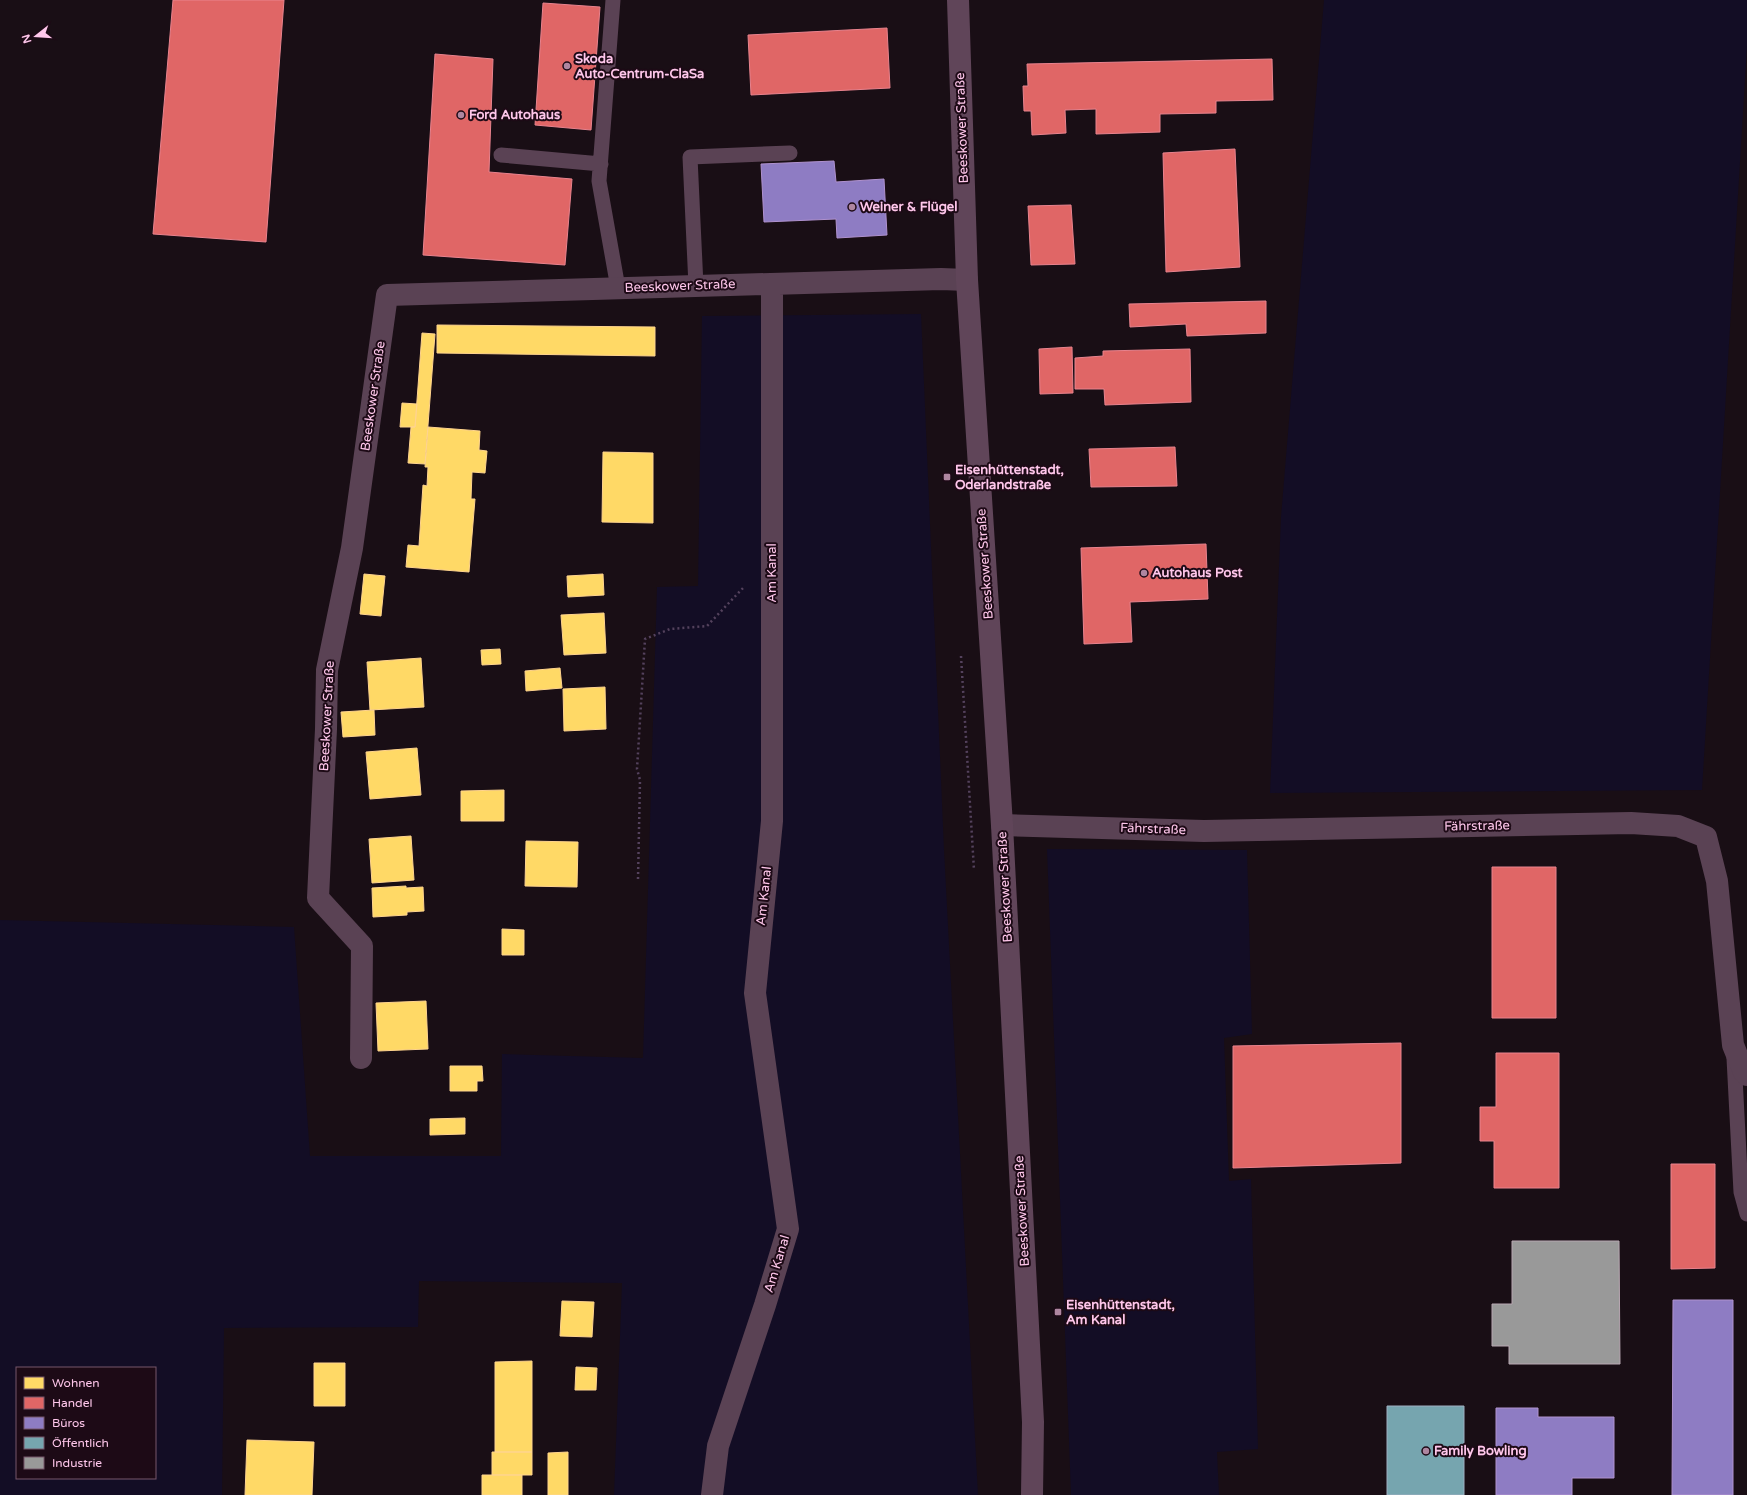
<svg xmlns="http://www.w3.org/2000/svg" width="1747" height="1495" viewBox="0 0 1747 1495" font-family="'Varela Round',sans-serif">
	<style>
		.green { fill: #130d25; fill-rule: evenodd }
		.homes { fill: #ffd966; stroke: #ffd48e }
		.shops { fill: #e06666; stroke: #e9838e }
		.offices { fill: #8e7cc3; stroke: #b092cf }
		.public { fill: #76a5af; stroke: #9fafc1 }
		.industry { fill: #999; stroke: #b8a7b2 }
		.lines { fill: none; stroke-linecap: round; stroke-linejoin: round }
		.path { stroke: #54425d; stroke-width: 2.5; stroke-dasharray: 2 3; stroke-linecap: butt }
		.lane { stroke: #5a4254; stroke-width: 15 }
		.street { stroke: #5a4254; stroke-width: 22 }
		.secondary { stroke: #604559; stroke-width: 22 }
		.poi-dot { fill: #ae86a0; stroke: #1d0a16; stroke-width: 1.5 }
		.labels { text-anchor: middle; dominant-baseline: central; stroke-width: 4; stroke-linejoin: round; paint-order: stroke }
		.poi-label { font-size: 13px; font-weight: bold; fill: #ffc7eb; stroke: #1d0a16; text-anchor: start }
		.street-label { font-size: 13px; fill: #ffc7eb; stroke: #1d0a16 }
	</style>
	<rect width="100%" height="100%" fill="#190e15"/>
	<!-- green -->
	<path class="green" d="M1324,0H1747V46L1702,790L1270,793L1281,517Z
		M921,314L944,850L978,1495H614L622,1283L419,1281L418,1327L224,1328L222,1495H0V920L294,927L310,1156H501L502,1054L643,1058L657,587L698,586L702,316ZM17,1368H155V1478H17Z
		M1047,849L1247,850L1252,1034L1224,1038L1229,1181L1251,1179L1258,1449L1217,1452L1219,1495H1071Z"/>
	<!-- homes -->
	<path class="homes" d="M437,325L655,327V356L437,353Z
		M422,333L435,334L425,464L408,463L411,427H415Z
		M402,403L417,404L415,427H400Z
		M428,427L480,431L479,450L487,451L485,473L472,472L471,499H475L469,572L406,567L408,545L419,546L423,485L427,486L428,467H425Z
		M603,452L653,453V523L602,522Z
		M364,574L385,576L381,616L360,614Z
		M603,574L604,595L568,597L567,576Z
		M604,613L606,653L564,655L561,615Z
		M500,649L501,664L482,665L481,650Z
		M421,658L424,707L370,710L367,662Z
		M560,668L562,688L526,691L525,671Z
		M605,687L606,729L564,731L563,689Z
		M374,710L375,735L343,737L341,712Z
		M417,748L421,795L370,799L366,752Z
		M504,790V821H461V791Z
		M411,836L414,880L372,883L369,839Z
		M526,841L578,842L577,887L525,886Z
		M406,886V888L423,887L424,911L407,912V915L373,917L372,888Z
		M502,929L524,930V955H502Z
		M426,1001L428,1049L378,1051L376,1003Z
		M450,1066H482L483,1081H477V1091H450Z
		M465,1118V1134L430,1135V1119Z
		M562,1301L594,1302L592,1337L560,1336Z
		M532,1361V1452H495V1362Z
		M314,1363H345V1406H314Z
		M576,1367L597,1368L596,1390H575Z
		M247,1440L314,1442L312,1495H245Z
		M492,1452H532V1475H492Z
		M568,1452V1495H548V1453Z
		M482,1475H522V1495H482Z"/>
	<!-- shops -->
	<path class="shops" d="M173,0H284L266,242L153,234Z
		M543,3L600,7L591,130L535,125Z
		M887,28L890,88L751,95L748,35Z
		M435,54L493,59L489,172L572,179L565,265L423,255Z
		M1272,59L1273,100L1216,101V113L1160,114V132L1096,134V109L1065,110L1066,133L1032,135L1031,111H1024L1023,86H1028L1027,64Z
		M1235,149L1240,267L1166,272L1163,153Z
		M1071,205L1075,264L1031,265L1028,206Z
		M1266,301V333L1187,336L1186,324L1130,327L1129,304Z
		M1072,347L1073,393L1040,394L1039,349Z
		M1190,349L1191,402L1105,405L1104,389H1075V358L1103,356V351Z
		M1175,447L1177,486L1091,487L1089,449Z
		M1206,544L1208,599L1130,602L1132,642L1084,644L1081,548Z
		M1492,867H1556V1018H1492Z
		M1401,1043V1163L1233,1168V1046Z
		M1496,1053H1559V1188H1494V1141H1480V1107H1496Z
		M1671,1164H1715V1268L1671,1269Z"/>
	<!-- offices -->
	<path class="offices" d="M834,161L836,182L884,179L887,235L837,238L836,219L764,222L761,164Z
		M1673,1300H1733V1495H1672Z
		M1496,1408H1538V1417H1614V1478H1572V1495H1496Z"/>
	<!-- public -->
	<path class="public" d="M1387,1406H1464V1495H1387Z"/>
	<!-- industry -->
	<path class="industry" d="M1512,1241H1619L1620,1364H1509V1346H1492V1304H1512Z"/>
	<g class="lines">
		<!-- path -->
		<path class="path" d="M961,656L974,870
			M638,879L640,780L637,769L645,639L670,629L707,626L743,588"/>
		<!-- lane -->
		<path class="lane" d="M613,0L599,181L618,288
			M501,155L601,164
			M696,286L690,157L790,153
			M1734,1058L1741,1192L1747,1214"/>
		<!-- street -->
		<path class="street" d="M1002,825L1204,831L1631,823L1678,826L1706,837L1717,881L1733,1045L1744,1072L1747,1075
			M361,1058L362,946L318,898L326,729L327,670L352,548L387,295L941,279L967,280
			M712,1495L718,1446L765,1305L788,1229L755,993L772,821V284"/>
		<!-- secondary -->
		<path class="secondary" d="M958,0L967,280L1002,825L1033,1422L1032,1495"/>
	</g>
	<!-- markers -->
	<g class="poi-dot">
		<circle cx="567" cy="66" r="4"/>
		<circle cx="461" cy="115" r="4"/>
		<circle cx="852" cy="207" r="4"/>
		<rect x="943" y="473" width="8" height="8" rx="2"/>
		<circle cx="1144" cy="573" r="4"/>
		<rect x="1054" y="1308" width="8" height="8" rx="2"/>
		<circle cx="1426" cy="1451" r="4"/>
	</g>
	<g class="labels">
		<!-- poi labels -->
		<g class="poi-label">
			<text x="575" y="59">Skoda<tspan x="575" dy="15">Auto-Centrum-ClaSa</tspan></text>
			<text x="469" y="115">Ford Autohaus</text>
			<text x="860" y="207">Weiner &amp; Flügel</text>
			<text x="955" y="470">Eisenhüttenstadt,<tspan x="955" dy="15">Oderlandstraße</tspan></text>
			<text x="1152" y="573">Autohaus Post</text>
			<text x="1066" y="1305">Eisenhüttenstadt,<tspan x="1066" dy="15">Am Kanal</tspan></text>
			<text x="1434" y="1451">Family Bowling</text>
		</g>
		<!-- street labels -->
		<g class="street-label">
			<text transform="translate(962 128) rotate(-92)">Beeskower Straße</text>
			<text transform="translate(680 286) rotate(-2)">Beeskower Straße</text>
			<text transform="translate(373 396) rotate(-82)">Beeskower Straße</text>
			<text transform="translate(985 564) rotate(-94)">Beeskower Straße</text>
			<text transform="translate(772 573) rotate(-90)">Am Kanal</text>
			<text transform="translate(327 716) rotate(-87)">Beeskower Straße</text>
			<text transform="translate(1477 826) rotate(-1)">Fährstraße</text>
			<text transform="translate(1153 829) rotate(2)">Fährstraße</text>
			<text transform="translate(1005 887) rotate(-93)">Beeskower Straße</text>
			<text transform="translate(764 896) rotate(-84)">Am Kanal</text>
			<text transform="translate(1022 1211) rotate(-93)">Beeskower Straße</text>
			<text transform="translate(777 1264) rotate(-73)">Am Kanal</text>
		</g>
	</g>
	<!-- legend -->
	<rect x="16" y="1367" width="140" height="112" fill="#1d0a16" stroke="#77566b"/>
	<rect x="24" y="1377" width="20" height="12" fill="#ffd966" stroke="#77566b"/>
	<text x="52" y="1387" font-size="12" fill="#ffc7eb">Wohnen</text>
	<rect x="24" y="1397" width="20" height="12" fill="#e06666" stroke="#77566b"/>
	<text x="52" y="1407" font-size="12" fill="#ffc7eb">Handel</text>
	<rect x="24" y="1417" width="20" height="12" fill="#8e7cc3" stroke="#77566b"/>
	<text x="52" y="1427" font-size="12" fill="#ffc7eb">Büros</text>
	<rect x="24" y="1437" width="20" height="12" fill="#76a5af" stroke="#77566b"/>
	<text x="52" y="1447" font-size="12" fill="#ffc7eb">Öffentlich</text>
	<rect x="24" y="1457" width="20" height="12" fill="#999999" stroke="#77566b"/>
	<text x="52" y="1467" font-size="12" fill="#ffc7eb">Industrie</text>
	<!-- north arrow -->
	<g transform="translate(36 36) rotate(253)" stroke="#1d0a16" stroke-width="3" paint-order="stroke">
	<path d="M0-3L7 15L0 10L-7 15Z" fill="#ffc7eb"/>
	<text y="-6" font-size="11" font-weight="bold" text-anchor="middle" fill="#ffc7eb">N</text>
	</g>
</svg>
